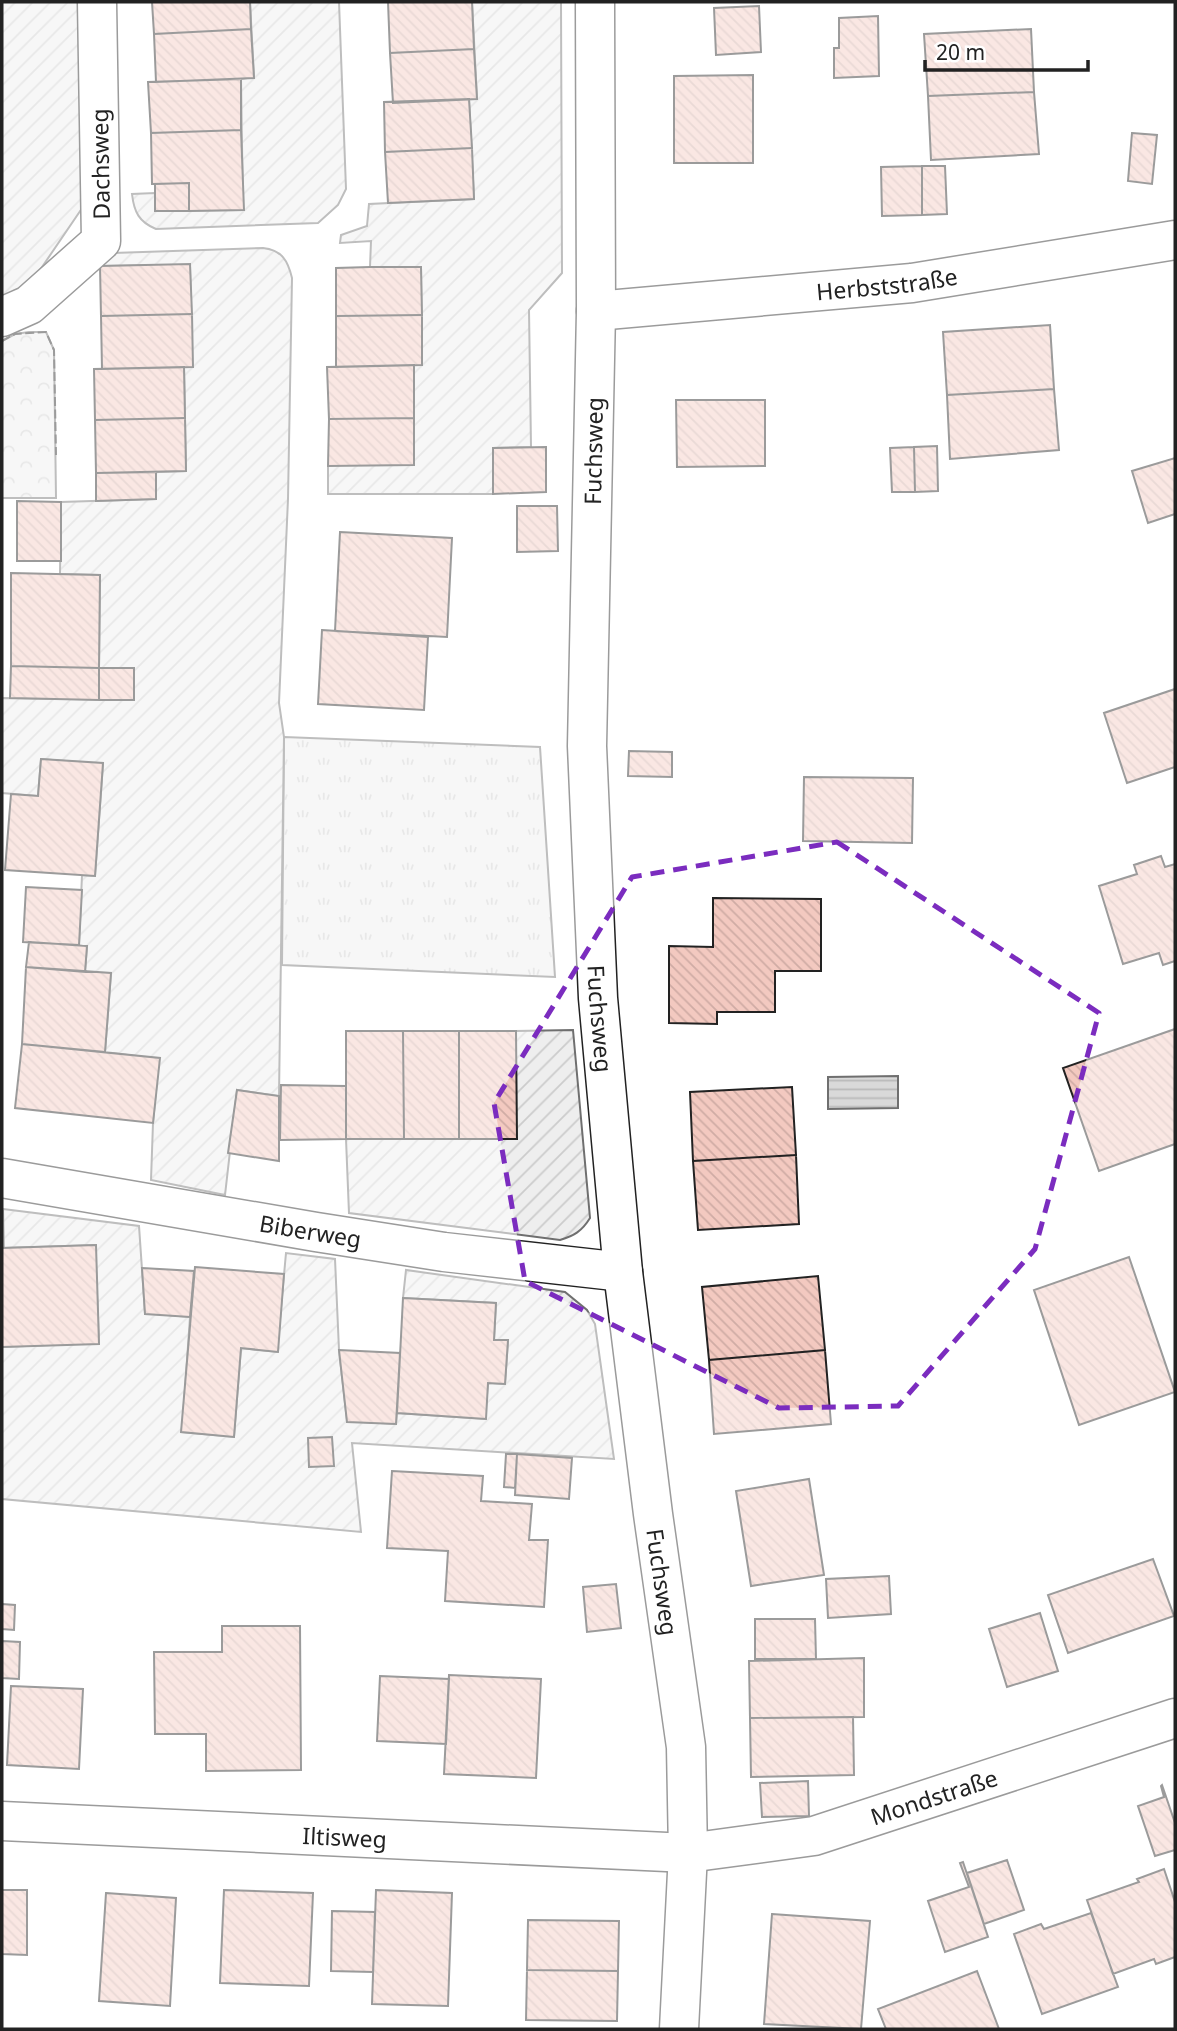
<svg xmlns="http://www.w3.org/2000/svg" width="1177" height="2031" viewBox="0 0 1177 2031" font-family="'Noto Sans',sans-serif">
	<style>
		.grass { fill: url(#grass-tufts); stroke: #6f6f6f; stroke-width: 2 }
		.park { fill: url(#park-crowns); stroke: #6f6f6f; stroke-width: 2 }
		.garden { fill: url(#garden-furrows); stroke: #6f6f6f; stroke-width: 2 }
		.water { fill: url(#water-rules); stroke: #6f6f6f; stroke-width: 2 }
		.building { fill: url(#building-back-hatch); stroke: #222; stroke-width: 2 }
		.lines { fill: none; stroke-linecap: round; stroke-linejoin: round }
		.street-casing { stroke: #222; stroke-width: 41 }
		.street { stroke: #fff; stroke-width: 38 }
		.fence { stroke: #222; stroke-width: 2; stroke-dasharray: 9 3.5; stroke-linecap: butt }
		.marked { fill: none; stroke: #7b2cbf; stroke-width: 5; stroke-dasharray: 14 9; stroke-linejoin: round }
		.labels { text-anchor: middle; dominant-baseline: central; stroke-width: 5; stroke-linejoin: round; paint-order: stroke }
		.street-label { font-size: 23px; fill: #222; stroke: #fff }
	</style>
	<defs>
		<pattern id="grass-tufts" width="24" height="20" patternUnits="userSpaceOnUse" patternTransform="scale(1.75)"><rect width="24" height="20" fill="#eee"/><path d="M3 7l-1-3M5 7V3M7 7l1-3M15 17l-1-3M17 17v-4M19 17l1-3" fill="none" stroke="#ccc"/></pattern>
		<pattern id="park-crowns" width="20" height="18" patternUnits="userSpaceOnUse" patternTransform="scale(1.75)"><rect width="20" height="18" fill="#eee"/><path d="M2 6a3 3 0 1 1 6 0M12 15a3 3 0 1 1 6 0" fill="none" stroke="#ccc"/></pattern>
		<pattern id="garden-furrows" width="10" height="10" patternUnits="userSpaceOnUse" patternTransform="scale(1.75)"><rect width="10" height="10" fill="#eee"/><path d="M-1 1l2-2M0 10L10 0M9 11l2-2" fill="none" stroke="#ccc"/></pattern>
		<pattern id="water-rules" width="6" height="5" patternUnits="userSpaceOnUse" patternTransform="scale(1.75)"><rect width="6" height="5" fill="#d9d9d9"/><path d="M0 2.5h6" fill="none" stroke="#bababa"/></pattern>
		<pattern id="building-back-hatch" width="6" height="6" patternUnits="userSpaceOnUse" patternTransform="scale(1.75)"><rect width="6" height="6" fill="#f3c9c0"/><path d="M-1 5l2 2M0 0l6 6M5-1l2 2" fill="none" stroke="#d0aca5"/></pattern>
	</defs>
	<rect width="100%" height="100%" fill="#fff"/>
	<!-- grass -->
	<path class="grass" d="M284,737L540,747L555,977L282,965Z"/>
	<!-- park -->
	<path class="park" d="M29,332H46L54,350L56,498H2V341L15,334Z"/>
	<!-- garden -->
	<path class="garden" d="M2,2H84L89,198L25,292L2,296Z
		M250,2H339L346,189L338,205L318,223L156,229C139,222 134,212 132,194L155,193L156,211L243,210L241,79L254,77Z
		M472,2H561L562,273L529,310L531,447L493,448V494H328V466L414,365H422L421,268L370,267L371,241L340,243L341,235L367,226L369,204L474,199L469,99L477,98Z
		M263,248C282,250 288,261 292,278L288,499L279,703L284,737L279,1096L237,1090L225,1195L151,1180L153,1123L159,1059L105,1052L111,974L85,972L87,947L79,945L82,875L95,876L103,764L41,759L38,796L2,793V698L134,700V668H99L100,575L60,574L61,502L155,499L156,472L186,471L184,367H192L190,265L100,266L113,253Z
		M573,1030L590,1218C582,1231 574,1236 560,1240L349,1213L346,1139H516V1031Z
		M3,1209L139,1226L145,1313L190,1317L182,1432L234,1437L241,1348L277,1352L286,1253L335,1259L339,1350L347,1421L396,1424L397,1413L485,1419L488,1383L505,1384L508,1341L494,1340L496,1303L403,1298L406,1270L565,1292L587,1310L595,1324L614,1459L352,1443L361,1532L2,1499V1347L99,1343L95,1245L4,1248Z"/>
	<!-- water -->
	<path class="water" d="M898,1076V1108L828,1109V1077Z"/>
	<!-- building -->
	<path class="building" d="M152,2H250L251,29L154,34Z
		M388,2H472L474,49L390,53Z
		M759,6L761,52L716,55L714,8Z
		M878,16L879,76L834,78V48H839V18Z
		M251,29L254,78L156,82L154,34Z
		M1031,29L1034,92L928,96L924,34Z
		M474,49L477,99L393,103L390,53Z
		M753,75V163H674V76Z
		M241,79V130L151,133L148,82Z
		M1034,92L1039,154L931,160L928,96Z
		M469,99L472,148L385,152L384,102Z
		M241,130L244,210L189,211V183L152,184L151,133Z
		M1132,133L1157,135L1152,184L1128,181Z
		M472,148L474,199L388,203L385,152Z
		M922,166V215L882,216L881,167Z
		M922,166H945L947,214L922,215Z
		M189,183V211H155V184Z
		M190,264L192,314L101,316L100,266Z
		M370,267H421L422,315L336,316V268Z
		M192,314L193,367L102,369L101,316Z
		M422,315V365L336,367V316Z
		M1050,325L1054,389L947,395L943,332Z
		M414,365V418L329,419L327,367Z
		M184,367L185,418L95,420L94,369Z
		M1054,389L1059,450L950,459L947,395Z
		M676,400H765V466L677,467Z
		M185,418L186,471L96,473L95,420Z
		M414,418V465L328,466L329,419Z
		M937,446L938,491L915,492L914,447Z
		M546,447V492L493,494V448Z
		M914,447L915,492H892L890,448Z
		M1175,458V514L1148,523L1132,471Z
		M156,472V499L96,501V473Z
		M17,501L61,502V561H17Z
		M517,506H557L558,551L517,552Z
		M340,532L452,538L447,637L335,631Z
		M11,573L100,575L99,668L11,666Z
		M322,630L428,637L424,710L318,704Z
		M11,666L99,668V700L10,698Z
		M99,668H134V700H99Z
		M1175,689V767L1127,783L1104,713Z
		M629,751L672,752V777L628,776Z
		M41,759L103,763L95,876L5,870L11,794L38,796Z
		M804,777L913,778L912,843L803,841Z
		M1161,856L1165,867L1175,864V961L1163,965L1159,953L1123,964L1099,886L1137,874L1134,865Z
		M26,887L82,890L79,945L23,942Z
		M713,898L821,899V971H775V1012H717V1024L669,1023V946L713,947Z
		M29,942L87,946L85,972L26,967Z
		M26,967L111,973L105,1052L22,1044Z
		M1175,1029V1144L1099,1171L1063,1068Z
		M346,1031H403L404,1139H346Z
		M403,1031H459V1139H404Z
		M459,1031H516L517,1139H459Z
		M22,1044L160,1058L153,1123L15,1108Z
		M281,1085L346,1086V1139L280,1140Z
		M792,1087L796,1155L693,1161L690,1092Z
		M237,1090L279,1096V1161L228,1153Z
		M796,1155L799,1224L698,1230L693,1161Z
		M96,1245L99,1344L2,1347V1248Z
		M1129,1257L1175,1392L1079,1425L1034,1290Z
		M195,1267L284,1274L278,1352L241,1348L234,1437L181,1432Z
		M142,1268L194,1271L190,1317L145,1314Z
		M818,1276L825,1350L709,1360L702,1287Z
		M403,1298L496,1303L494,1340H508L505,1384L488,1383L486,1419L397,1413Z
		M339,1350L400,1353L396,1424L347,1422Z
		M825,1350L831,1424L714,1434L709,1360Z
		M332,1437L334,1466L309,1467L308,1438Z
		M506,1454H517L515,1488L504,1487Z
		M517,1454L572,1458L569,1499L515,1495Z
		M392,1471L483,1476L481,1501L532,1504L529,1540H548L544,1607L445,1601L448,1551L387,1548Z
		M809,1479L824,1575L751,1586L736,1491Z
		M1153,1559L1174,1616L1068,1653L1048,1595Z
		M889,1576L891,1614L828,1618L826,1579Z
		M616,1584L621,1628L587,1632L583,1587Z
		M2,1604L15,1605L14,1630L2,1629Z
		M1040,1613L1058,1671L1007,1687L989,1629Z
		M755,1619H815L816,1659H755Z
		M222,1626H300L301,1770L206,1771V1734H155L154,1652H222Z
		M2,1641L20,1642L19,1679L2,1678Z
		M864,1658V1717L750,1718L749,1661Z
		M449,1675L541,1679L536,1778L444,1774Z
		M380,1676L449,1679L446,1744L377,1741Z
		M11,1686L83,1689L79,1769L7,1765Z
		M853,1717L854,1775L751,1777L750,1718Z
		M808,1781L809,1816L762,1817L760,1783Z
		M1162,1785L1175,1823V1850L1155,1856L1138,1806L1164,1797L1161,1786Z
		M1007,1860L1024,1910L984,1924L967,1873Z
		M963,1862L988,1937L945,1952L928,1901L969,1887L960,1863Z
		M1164,1869L1175,1902V1957L1156,1964L1154,1959L1113,1974L1087,1900L1139,1882L1137,1879Z
		M2,1890H27V1955L2,1954Z
		M224,1890L313,1893L309,1986L220,1983Z
		M376,1890L452,1893L448,2006L372,2004Z
		M106,1893L176,1898L170,2006L99,2001Z
		M332,1911L375,1912L373,1972L331,1971Z
		M1091,1913L1118,1987L1042,2014L1014,1934L1041,1924L1044,1929Z
		M772,1914L870,1921L861,2029L764,2024Z
		M528,1920L619,1921L618,1971L527,1970Z
		M527,1970L618,1971L617,2021L526,2020Z
		M977,1971L999,2029H886L878,2009Z"/>
	<g class="lines">
		<defs>
			<g id="street">
				<path id="s1" d="M595,2L596,311L587,746L598,998L623,1272L653,1514L686,1747L688,1853L679,2029"/>
				<path id="s2" d="M596,311L912,283L1175,240"/>
				<path d="M2,317L29,305L101,241L97,2"/>
				<path id="s3" d="M2,1178L316,1232L444,1252L623,1272"/>
				<path id="s4" d="M2,1821L688,1853L814,1836L1175,1718"/>
			</g>
		</defs>
		<!-- street casing -->
		<use href="#street" class="street-casing"/>
		<!-- street -->
		<use href="#street" class="street"/>
		<!-- fence -->
		<path class="fence" d="M2,341L15,334L46,332L54,350L56,455"/>
	</g>
	<!-- marked area -->
	<path d="M0 0H1177V2031H0ZM837,842L1099,1013L1035,1249L898,1406L779,1408L525,1281L494,1103L632,877Z" fill="#fff" fill-opacity=".55" fill-rule="evenodd"/>
	<path class="marked" d="M837,842L1099,1013L1035,1249L898,1406L779,1408L525,1281L494,1103L632,877Z"/>
	<g class="labels">
		<!-- street labels -->
		<g class="street-label">
			<text transform="translate(100 164) rotate(-91)">Dachsweg</text>
			<text stroke="none"><textPath href="#s2" startOffset="292">Herbststraße</textPath></text>
			<text transform="translate(593 451) rotate(-89)">Fuchsweg</text>
			<text stroke="none"><textPath href="#s1" startOffset="1017">Fuchsweg</textPath></text>
			<text stroke="none"><textPath href="#s3" startOffset="313">Biberweg</textPath></text>
			<text stroke="none"><textPath href="#s1" startOffset="1584">Fuchsweg</textPath></text>
			<text stroke="none"><textPath href="#s4" startOffset="940">Mondstraße</textPath></text>
			<text stroke="none"><textPath href="#s4" startOffset="343">Iltisweg</textPath></text>
		</g>
	</g>
	<!-- border -->
	<rect width="1177" height="2031" fill="none" stroke="#222222" stroke-width="7"/>
	<!-- scale -->
	<path d="M925 60v10h163v-10" fill="none" stroke="#222222" stroke-width="3.5"/>
	<text x="936" y="60" font-size="21" fill="#222222" stroke="#ffffff" stroke-width="5" paint-order="stroke">20 m</text>
</svg>
